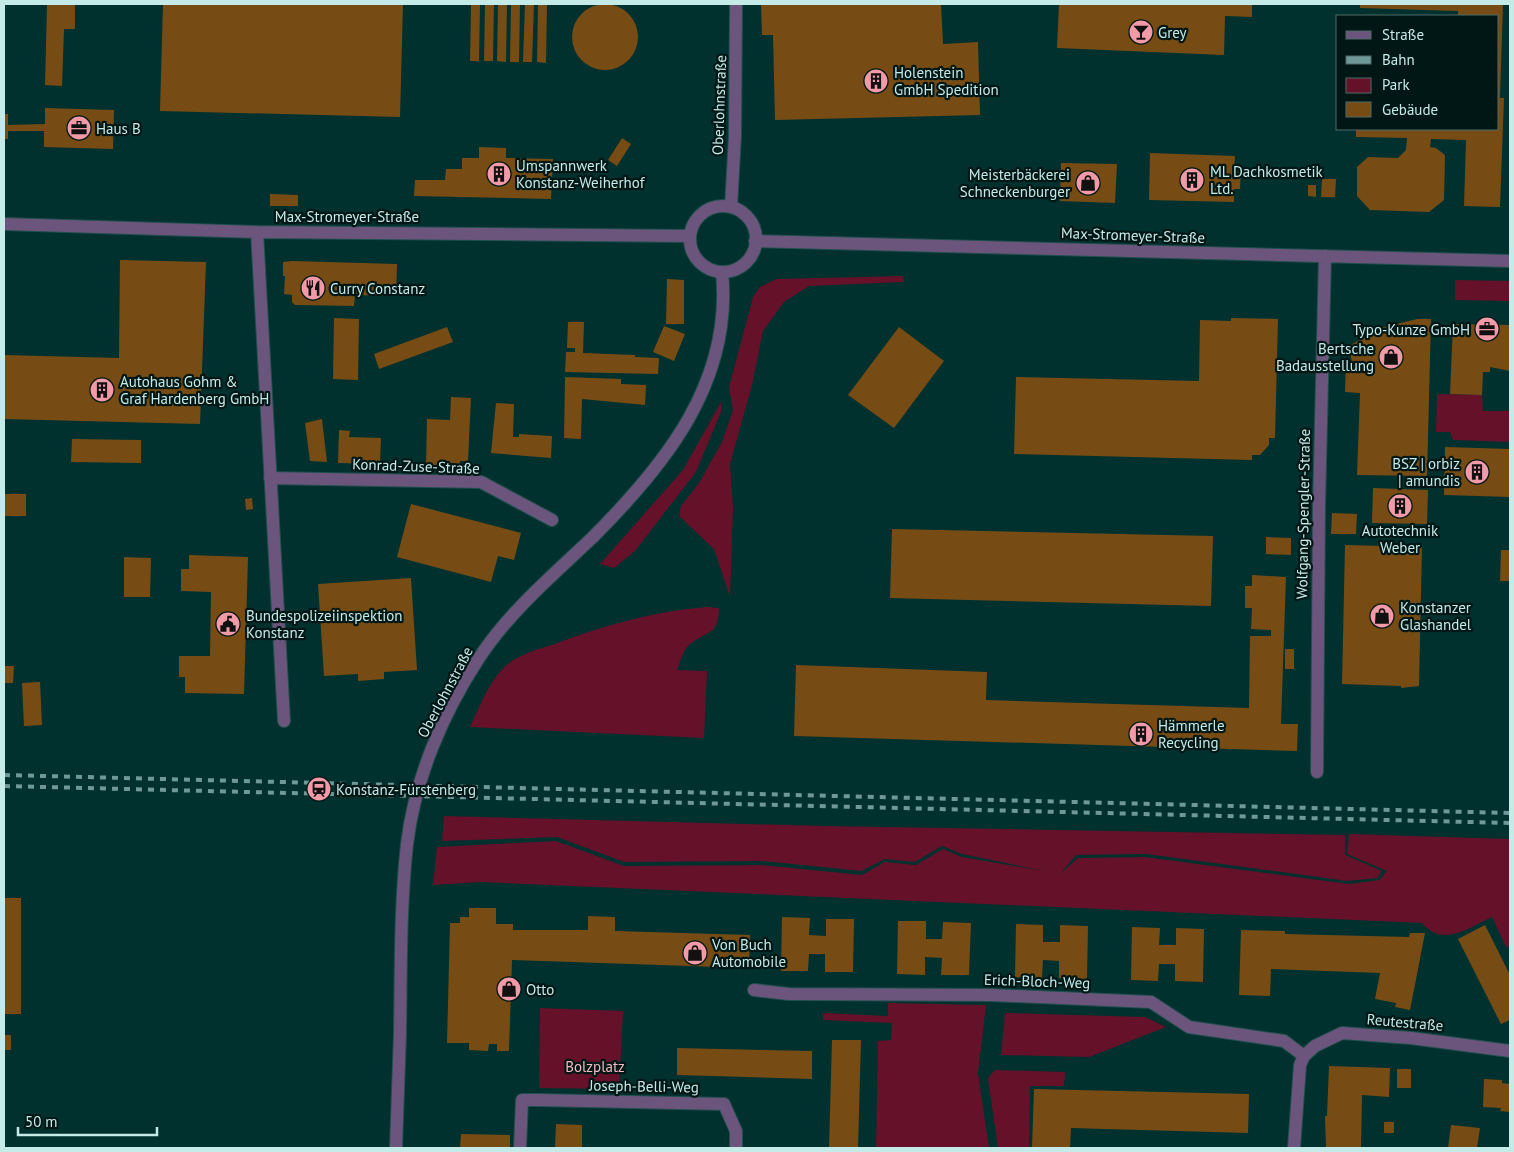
<svg xmlns="http://www.w3.org/2000/svg" width="1514" height="1152" viewBox="0 0 1514 1152" font-family="'PT Sans',sans-serif">
	<style>
		.green { fill: #641129 }
		.building { fill: #764c14 }
		.lines { fill: none; stroke-linecap: round; stroke-linejoin: round }
		.minor-casing { stroke: #204f4d; stroke-width: 14 }
		.minor { stroke: #6b557c; stroke-width: 12 }
		.rail { stroke: #6f9997; stroke-width: 4; stroke-dasharray: 6 6; stroke-linecap: butt }
		.minor-bridge-casing { stroke: #204f4d; stroke-width: 14; stroke-linecap: butt }
		.minor-bridge { stroke: #6b557c; stroke-width: 12 }
		.labels { text-anchor: middle; dominant-baseline: central; stroke-width: 4.5; stroke-linejoin: round; paint-order: stroke }
		.poi-label { font-size: 15px; fill: #c5ebe8; stroke: #001715; text-anchor: start }
		.street-label { font-size: 15px; fill: #c5ebe8; stroke: #001715 }
		.park-label { font-size: 15px; fill: #f7bac3; stroke: #001715 }
	</style>
	<rect width="100%" height="100%" fill="#01312f"/>
	<!-- green -->
	<path class="green" d="M903,276L904,282L809,286L784,302L763,331L752,385L730,464L733,509L730,597L714,549L679,516L681,506L699,483L722,442L733,410L729,387L753,297L760,287L776,279Z
		M1455,280L1510,281V301L1455,300Z
		M1437,394L1482,395L1483,411H1510V442L1453,440L1450,432H1436Z
		M721,402V412L696,472L635,551L614,568L600,564L683,470Z
		M707,607L719,608C718,637 707,630 689,645C683,650 680,663 677,670L707,671L704,738L470,727C480,706 490,678 509,663C521,654 538,649 552,645C602,626 653,611 707,607Z
		M444,816L824,826L1345,835V855L1382,871L1377,878L1348,881L1146,854L1076,855L1060,874L1078,858L1145,857L1349,884L1379,880L1387,871L1347,854L1349,834L1510,839V946L1506,947L1492,917C1468,928 1443,948 1422,923L482,882L433,885L437,847L556,841L624,866L762,865L862,875L885,862L916,865L943,849L962,857L1044,871L962,854L942,846L915,862L885,859L861,871L763,861L624,862L557,837L442,841Z
		M888,1003L986,1005L978,1073L989,1148H876L878,1041L891,1040L892,1023L823,1020V1013L888,1016Z
		M540,1008L623,1011L619,1089L539,1088Z
		M1005,1013L1145,1017L1166,1027L1089,1057L1001,1055Z
		M995,1070L1065,1072L1064,1086H1030L1029,1148H998L988,1078Z"/>
	<!-- building -->
	<path class="building" d="M572 37a33 33 0 1 1 66 0a33 33 0 1 1-66 0Z
		M47,4H75V29H64L62,86L45,85Z
		M163,4H403L400,117L160,111Z
		M471,4H480L479,61H470Z
		M485,4H494L493,61H484Z
		M498,4H507L506,62L497,61Z
		M511,4H520L519,62H510Z
		M525,4H534L532,62H523Z
		M538,4H547L546,63L537,62Z
		M761,4H941L943,44L978,42L980,115L775,120L773,35H762Z
		M1059,4H1252V17L1225,16L1224,55L1057,48Z
		M1360,4H1503L1500,98H1504L1500,207L1464,206L1466,140L1431,139L1430,147L1436,148L1445,155L1444,200L1429,212L1370,210L1357,196V167L1368,157L1398,158L1406,150L1407,138L1356,137V129H1498V16H1458V11L1360,8Z
		M45,108L114,110L113,149L44,147V131H8V139H4V114H8V125L45,124Z
		M622,138L631,144L617,166L608,160Z
		M479,147L506,148V158L553,159L551,199L414,196L415,180H445L446,169H462V158H479Z
		M1150,153L1235,156L1234,171H1241L1240,189H1234V202L1149,200Z
		M1061,163L1117,164L1115,203L1060,201Z
		M1322,179H1336L1335,197H1321Z
		M1308,185H1316V197L1308,196Z
		M270,194L298,195V206H270Z
		M120,260L206,262L200,424L4,419V355L119,358Z
		M292,261L397,264L396,296L355,295L354,306L295,305L292,302V295L284,294L285,276H283V262Z
		M667,279L684,280V324H666Z
		M334,318L359,319L358,380L333,379Z
		M1231,318L1278,319L1275,438H1269V445L1260,455H1252V460L1014,454L1016,377L1199,381L1200,320L1231,321Z
		M1417,319H1431L1427,476L1357,475L1360,393L1345,392L1346,362L1352,363L1349,346L1380,328Z
		M568,322H584L583,353L635,355V357L659,358L658,374L565,372L566,352H575V348H567Z
		M1453,324L1510,325V371L1490,367V372H1483L1482,395L1450,394Z
		M664,326L685,334L674,361L653,352Z
		M447,327L453,342L379,369L374,354Z
		M899,327L944,361L894,428L848,395Z
		M565,377L621,379V384L646,385L645,405L582,399L581,439L564,438Z
		M451,397L471,398L468,461H460V467L426,465L427,419L450,420Z
		M496,403L514,404L513,437H519V434L552,436L551,458L491,453Z
		M322,419L327,462L310,461L305,423Z
		M339,430L350,431L349,437L381,438L380,464L338,463Z
		M72,439L141,440V463L71,462Z
		M1445,447L1510,449V497L1444,495Z
		M1373,488L1428,490L1427,524L1372,523Z
		M4,494H26V516H4Z
		M252,498L253,509L246,510L245,499Z
		M411,504L521,533L514,560L498,556L491,582L397,557Z
		M1332,513L1357,514L1356,534H1331Z
		M892,529L1213,536L1211,606L890,598Z
		M1266,537L1291,538V555L1266,554Z
		M1345,545L1422,547L1419,686L1401,688V686L1342,684Z
		M1501,550H1510V581H1500Z
		M189,555L248,557L244,694L185,693V677H179V656H210L211,592L181,591V569H189Z
		M124,557L151,558L150,597H124Z
		M1252,575L1286,577L1281,724H1298L1297,751L794,736L796,665L987,672L986,700L1249,708L1250,636H1271V630L1251,629L1252,608H1245V586H1252Z
		M411,578L417,670L384,672V679L358,681V674L324,676L318,584Z
		M1285,649H1294V669H1285Z
		M4,666H14L13,683H4Z
		M40,682L42,725L24,726L22,683Z
		M4,898H21V1014H4Z
		M469,908H496V924H513V930H588V916L615,917V931L750,935L749,968L512,960L509,1051H497V1044H489L488,1051L469,1050V1043H447L450,923H460V917H469Z
		M782,917L810,918L809,935L826,936V919H854L853,972H825V954H809L808,971H781Z
		M898,921H926V939H942L943,922L971,923L969,975H941L942,958L925,957V975L897,974Z
		M1016,924L1043,925V942H1060V925L1088,926L1087,979L1059,978V961L1043,960L1042,978L1015,977Z
		M1485,925L1510,975V1020L1501,1024L1458,939Z
		M1132,927L1160,928L1159,945H1176V928L1204,929L1203,982L1175,981V964H1159L1158,981L1131,980Z
		M1241,930L1285,931V934L1409,937L1410,933H1425L1410,1010L1395,1007L1396,1003L1375,999L1380,973L1271,969L1270,996L1239,995Z
		M4,1035H11V1050H4Z
		M832,1040H861L858,1148H829Z
		M677,1048L812,1051V1079L677,1075Z
		M1329,1066L1390,1068L1389,1097L1362,1095L1361,1148H1326L1325,1116H1327Z
		M1397,1069H1411V1088H1397Z
		M1484,1079L1502,1080V1083L1510,1084V1112L1500,1111L1501,1108L1483,1107Z
		M1034,1089L1249,1094L1248,1133L1071,1128L1070,1148H1032Z
		M1384,1122H1394V1133H1384Z
		M556,1124L582,1125V1148H555Z
		M1451,1125L1480,1128L1477,1148H1448Z
		M461,1134L510,1135V1148H460Z"/>
	<g class="lines">
		<defs>
			<path id="minor" d="M690 239a33 33 0 1 1 66 0a33 33 0 1 1-66 0Z
				M731,207L735,136L736,4
				M4,224L257,232L690,236
				M257,232L284,721
				M755,241L1510,261
				M270,478L481,482L552,520
				M593,537C666,464 733,381 722,272
				M1317,772L1319,505L1325,256
				M754,990L789,994L991,995L1151,1002L1189,1027L1284,1041L1304,1056
				M396,1148L400,1033
				M520,1148L522,1100H539L724,1104L736,1131V1148
				M1294,1148L1300,1065L1304,1056L1315,1046L1342,1033L1411,1038L1510,1051"/>
		</defs>
		<!-- minor casing -->
		<use href="#minor" class="minor-casing"/>
		<!-- minor -->
		<use href="#minor" class="minor"/>
		<!-- rail -->
		<path class="rail" d="M4,775L1510,813
			M4,786L1510,823"/>
		<defs>
			<path id="minor-bridge" d="M400,1033C401,970 400,907 407,844C415,778 443,713 479,658C509,612 553,575 593,537"/>
		</defs>
		<!-- minor-bridge casing -->
		<use href="#minor-bridge" class="minor-bridge-casing"/>
		<!-- minor-bridge -->
		<use href="#minor-bridge" class="minor-bridge"/>
	</g>
	<!-- icons -->
	<defs>
		<symbol id="bar-disc" viewBox="-11 -11 22 22"><circle r="9.5" fill="#f39aa8" stroke="#001715"/><path d="M-6-5H6L.8 .8V4.5H3.5V6h-7V4.5H-.8V.8Z" fill="#111"/></symbol>
		<symbol id="building-disc" viewBox="-11 -11 22 22"><circle r="9.5" fill="#f39aa8" stroke="#001715"/><path d="M-4-6H4V6H1V3H-1V6H-4ZM-2.5-4.3h1.7v1.8h-1.7ZM.8-4.3h1.7v1.8H.8ZM-2.5-1h1.7V.8h-1.7ZM.8-1h1.7V.8H.8Z" fill="#111"/></symbol>
		<symbol id="office-disc" viewBox="-11 -11 22 22"><circle r="9.5" fill="#f39aa8" stroke="#001715"/><path d="M-6-3h4V-5.5h4V-3h4V5H-6ZM-1-4.5V-3h2v-1.5ZM-6 0V1H6V0Z" fill="#111"/></symbol>
		<symbol id="shop-disc" viewBox="-11 -11 22 22"><circle r="9.5" fill="#f39aa8" stroke="#001715"/><path d="M-5-2.5h2.3a2.7 3.5 0 0 1 5.4 0H5L5.5 6h-11ZM-1.5-2.5h3a1.5 2.3 0 0 0-3 0Z" fill="#111"/></symbol>
		<symbol id="restaurant-disc" viewBox="-11 -11 22 22"><circle r="9.5" fill="#f39aa8" stroke="#001715"/><path d="M-5-6h1v4h1v-4h1v4h1v-4h1v5L-1.5 .5V6h-2V.5L-5-1ZM5-6V6H3V1.5H1.5Q1.5-4 5-6Z" fill="#111"/></symbol>
		<symbol id="civic-disc" viewBox="-11 -11 22 22"><circle r="9.5" fill="#f39aa8" stroke="#001715"/><path d="M-.6-6.5H3V-4.5H.6V-3L4-1V1h2V6H-6V1h2V-1L-.6-3ZM-1.2 2.5V6h2.4V2.5Z" fill="#111"/></symbol>
		<symbol id="station-disc" viewBox="-11 -11 22 22"><circle r="9.5" fill="#f39aa8" stroke="#001715"/><path d="M-3-6H3Q5-6 5-4V2Q5 4 3 4L4.5 6H3L1.5 4h-3L-3 6H-4.5L-3 4Q-5 4-5 2V-4Q-5-6-3-6ZM-3.5-4v3h7v-3ZM-3.5 1v1.5H-2V1ZM2 1v1.5H3.5V1Z" fill="#111"/></symbol>
	</defs>
	<g fill-rule="evenodd">
		<use href="#bar-disc" x="1127" y="18" width="28" height="28"/>
		<use href="#building-disc" x="862" y="67" width="28" height="28"/>
		<use href="#office-disc" x="65" y="114" width="28" height="28"/>
		<use href="#building-disc" x="485" y="160" width="28" height="28"/>
		<use href="#building-disc" x="1178" y="166" width="28" height="28"/>
		<use href="#shop-disc" x="1074" y="169" width="28" height="28"/>
		<use href="#restaurant-disc" x="299" y="274" width="28" height="28"/>
		<use href="#office-disc" x="1473" y="315" width="28" height="28"/>
		<use href="#shop-disc" x="1377" y="343" width="28" height="28"/>
		<use href="#building-disc" x="88" y="376" width="28" height="28"/>
		<use href="#building-disc" x="1463" y="458" width="28" height="28"/>
		<use href="#building-disc" x="1386" y="492" width="28" height="28"/>
		<use href="#shop-disc" x="1368" y="602" width="28" height="28"/>
		<use href="#civic-disc" x="214" y="610" width="28" height="28"/>
		<use href="#building-disc" x="1127" y="720" width="28" height="28"/>
		<use href="#station-disc" x="305" y="775" width="28" height="28"/>
		<use href="#shop-disc" x="681" y="939" width="28" height="28"/>
		<use href="#shop-disc" x="495" y="975" width="28" height="28"/>
	</g>
	<g class="labels">
		<!-- poi labels -->
		<g class="poi-label">
			<text x="1158" y="32">Grey</text>
			<text x="894" y="72">Holenstein<tspan x="894" dy="17">GmbH Spedition</tspan></text>
			<text x="96" y="128">Haus B</text>
			<text x="516" y="165">Umspannwerk<tspan x="516" dy="17">Konstanz-Weiherhof</tspan></text>
			<text x="1210" y="171">ML Dachkosmetik<tspan x="1210" dy="17">Ltd.</tspan></text>
			<text x="1070" y="174" text-anchor="end">Meisterbäckerei<tspan x="1070" dy="17">Schneckenburger</tspan></text>
			<text x="330" y="288">Curry Constanz</text>
			<text x="1470" y="329" text-anchor="end">Typo-Kunze GmbH</text>
			<text x="1374" y="348" text-anchor="end">Bertsche<tspan x="1374" dy="17">Badausstellung</tspan></text>
			<text x="120" y="381">Autohaus Gohm &amp;<tspan x="120" dy="17">Graf Hardenberg GmbH</tspan></text>
			<text x="1460" y="463" text-anchor="end">BSZ | orbiz<tspan x="1460" dy="17">| amundis</tspan></text>
			<text x="1400" y="530" text-anchor="middle">Autotechnik<tspan x="1400" dy="17">Weber</tspan></text>
			<text x="1400" y="607">Konstanzer<tspan x="1400" dy="17">Glashandel</tspan></text>
			<text x="246" y="615">Bundespolizeiinspektion<tspan x="246" dy="17">Konstanz</tspan></text>
			<text x="1158" y="725">Hämmerle<tspan x="1158" dy="17">Recycling</tspan></text>
			<text x="336" y="789">Konstanz-Fürstenberg</text>
			<text x="712" y="944">Von Buch<tspan x="712" dy="17">Automobile</tspan></text>
			<text x="526" y="989">Otto</text>
		</g>
		<!-- street labels -->
		<g class="street-label">
			<text transform="translate(719 105) rotate(-88)">Oberlohnstraße</text>
			<text x="347" y="216">Max-Stromeyer-Straße</text>
			<text transform="translate(1133 235) rotate(2)">Max-Stromeyer-Straße</text>
			<text transform="translate(416 466) rotate(2)">Konrad-Zuse-Straße</text>
			<text transform="translate(1303 514) rotate(-89)">Wolfgang-Spengler-Straße</text>
			<text transform="translate(445 692) rotate(-62)">Oberlohnstraße</text>
			<text transform="translate(1037 981) rotate(2)">Erich-Bloch-Weg</text>
			<text transform="translate(1405 1022) rotate(5)">Reutestraße</text>
			<text transform="translate(644 1086) rotate(1)">Joseph-Belli-Weg</text>
		</g>
		<!-- park labels -->
		<g class="park-label">
			<text x="595" y="1066">Bolzplatz</text>
		</g>
	</g>
	<!-- border -->
	<rect width="1514" height="1152" fill="none" stroke="#c5ebe8" stroke-width="10"/>
	<!-- legend -->
	<rect x="1336" y="15" width="162" height="115" fill="#001715" stroke="#4f6c69"/>
	<rect x="1346" y="31" width="25" height="8" fill="#6b557c" stroke="#4f6c69"/>
	<text x="1382" y="40" font-size="15" fill="#c5ebe8">Straße</text>
	<rect x="1346" y="56" width="25" height="8" fill="#6f9997" stroke="#4f6c69"/>
	<text x="1382" y="65" font-size="15" fill="#c5ebe8">Bahn</text>
	<rect x="1346" y="78" width="25" height="15" fill="#641129" stroke="#4f6c69"/>
	<text x="1382" y="90" font-size="15" fill="#c5ebe8">Park</text>
	<rect x="1346" y="102" width="25" height="15" fill="#764c14" stroke="#4f6c69"/>
	<text x="1382" y="115" font-size="15" fill="#c5ebe8">Gebäude</text>
	<!-- scale -->
	<path d="M18 1127v8h139v-8" fill="none" stroke="#c5ebe8" stroke-width="2.5"/>
	<text x="25" y="1127" font-size="15" fill="#c5ebe8" stroke="#001715" stroke-width="4" paint-order="stroke">50 m</text>
</svg>
